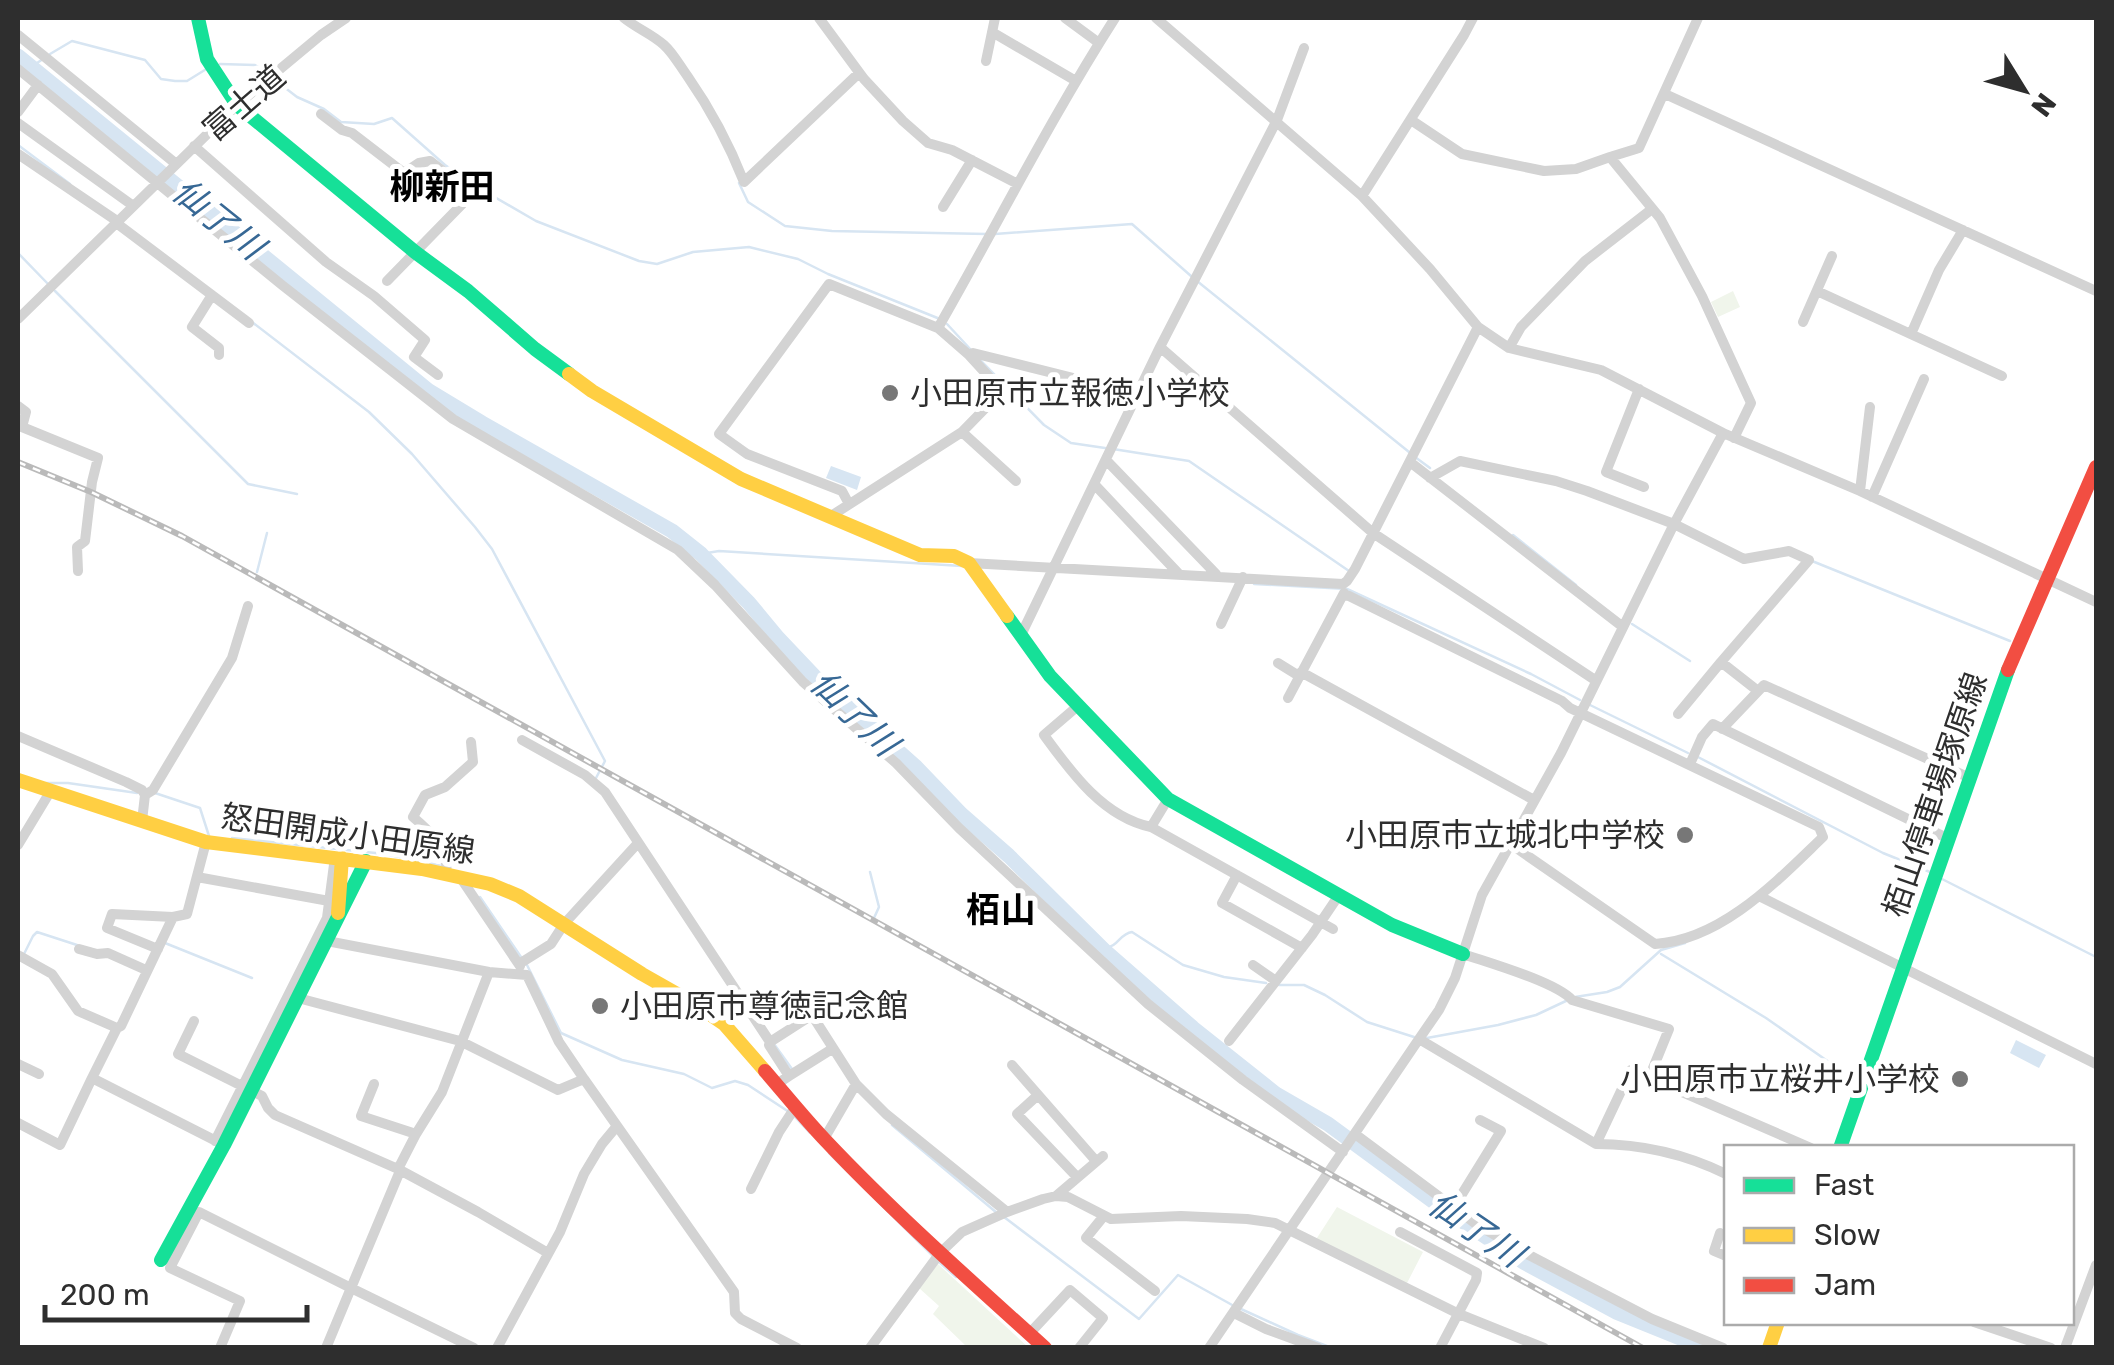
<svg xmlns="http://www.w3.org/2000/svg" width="2114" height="1365" viewBox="0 0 2114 1365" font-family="Rubik,'Noto Sans JP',sans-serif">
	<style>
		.green { fill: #f0f5eb }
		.water { fill: #d7e5f2 }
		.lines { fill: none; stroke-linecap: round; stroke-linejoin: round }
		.stream { stroke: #d7e5f2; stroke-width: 2.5 }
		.river { stroke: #d7e5f2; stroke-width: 15 }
		.street { stroke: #d3d3d3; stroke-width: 10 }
		.fast { stroke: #16e098; stroke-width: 14 }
		.slow { stroke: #ffcf43; stroke-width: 14 }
		.jam { stroke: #f24e42; stroke-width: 14 }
		.rail-casing { stroke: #bababa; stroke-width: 6 }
		.rail { stroke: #fff; stroke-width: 2.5; stroke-dasharray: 8; stroke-linecap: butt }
		.poi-dot { fill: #777; stroke: #fff; stroke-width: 4 }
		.labels { text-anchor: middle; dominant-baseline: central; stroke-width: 10; stroke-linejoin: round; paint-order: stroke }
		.street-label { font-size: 32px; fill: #2e2e2e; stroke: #fff }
		.poi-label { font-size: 32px; fill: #2e2e2e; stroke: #fff; text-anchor: start }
		.neighbourhood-label { font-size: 35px; font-weight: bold; fill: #000; stroke: #fff }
		.water-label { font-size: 35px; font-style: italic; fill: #376895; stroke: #fff }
	</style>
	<rect width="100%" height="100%" fill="#fff"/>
	<!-- green -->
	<path class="green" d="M1733,291L1740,307L1718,317L1711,302Z
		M1337,1207L1423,1252L1406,1285L1315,1241Z
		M938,1264L1028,1347H967L933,1314L939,1306L919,1288Z"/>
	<!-- water -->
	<path class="water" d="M831,466L861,477L857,490L826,478Z
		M2016,1040L2046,1055L2039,1068L2010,1053Z"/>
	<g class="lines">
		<!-- stream -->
		<path class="stream" d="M50,54L72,41L145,60L161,79L175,81H187L208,68
			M220,64L255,65L269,74
			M31,67L43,59
			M275,80L297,97L324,109L341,122L374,124L392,118L445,165L479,188L536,221L639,261L657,264L693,252L749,247L798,259L828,274L940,319
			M18,145L70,184
			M739,183L748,202L785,226L832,231L987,234
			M995,234L1132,224L1191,276
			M18,253L49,285
			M1197,281L1409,452
			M55,291L248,484L297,494
			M252,322L369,412L412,454L475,527L492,549L605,761L596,778
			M947,324L972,351
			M981,361L1044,425L1071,443L1105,448
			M1113,449L1189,461L1349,571
			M1415,457L1430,468
			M1513,535L1576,585
			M701,554L719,551L962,566
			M1812,561L2010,641
			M257,572L267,533
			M1254,584L1347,589L1531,674L1580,700
			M1632,624L1690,661
			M1588,704L1688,753
			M1696,756L1883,853L1930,872
			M46,783H68L137,793
			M155,793L200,808L209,836
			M232,838L385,854L442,866
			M870,872L879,907L874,918
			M1942,879L2096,957
			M480,897L521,957
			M165,943L252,978
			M1103,949C1120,946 1119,934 1132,932L1183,965L1224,977L1266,983
			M24,954L33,936L37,932L77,945
			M1661,954L1766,1018L1836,1067
			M526,963L561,1033L622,1060L684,1074L712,1088L735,1081L748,1085L789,1112
			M1279,985H1304L1325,995L1367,1022L1414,1037
			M1575,997L1607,992L1620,987L1661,950L1685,943
			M1427,1038L1498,1025L1536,1015L1568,1000
			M774,1044L792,1069
			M795,1117L810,1133
			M892,1125L997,1213
			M829,1153L934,1257
			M1004,1217L1139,1319L1178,1275L1234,1306
			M939,1262L956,1277
			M1241,1309L1298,1335L1332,1348"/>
		<!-- river -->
		<path class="river" d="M18,56L429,391L482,423L672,531L701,554L749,603L778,638L814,676L915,766L961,814L1009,856L1106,952L1193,1028L1276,1094L1328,1124L1434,1202L1525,1263L1616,1312L1705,1348"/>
		<!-- street -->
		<path class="street" d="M624,18C636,28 652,34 664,45C673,53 680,66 688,77C711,110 729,144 744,182L859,73
			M819,18L864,79L903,121L928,143L952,150L1018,184
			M1065,18L1099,43
			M1156,18L1362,196L1430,269L1478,327L1509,348L1601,370L1723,433L1860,491L2096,602
			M992,32L1076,81
			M18,35L175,163
			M986,61L995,18
			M18,69L282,285L453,419L678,550L715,585L803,682L896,763L959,828L1148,1004L1243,1080L1343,1152
			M1665,94L2096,291
			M18,112L38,85
			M321,114L342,130L352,133L404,173L419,163L430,161L472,194L387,281
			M1411,120L1462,154L1544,171L1576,169L1610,157L1660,218L1702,296L1751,403L1734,438
			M18,123L132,205
			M194,146L326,262L374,296L425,340L414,357L438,375
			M18,154L117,221
			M1610,157L1639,148L1698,18
			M1362,196L1464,35L1473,18
			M943,207L972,160
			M115,222L249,323
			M1817,291L2002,376
			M212,295L192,327L219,348V355
			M18,319L237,105L321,35L346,18
			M1803,322L1832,256
			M1911,334L1939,270L1963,230
			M1160,347L1373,533L1595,680
			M1509,348L1521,327L1585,261L1652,209
			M969,355L973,353L1137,394
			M1639,389L1606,472L1644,487
			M18,406L26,412L22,427L98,458L92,482L85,541L77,547L78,571
			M962,432L1016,481
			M1107,461L1216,574
			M1410,462L1623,627
			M1430,478L1460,461L1556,481L1587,491L1674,524L1744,559L1789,551L1809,560L1721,662
			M1095,485L1178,573
			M1860,491L1870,407
			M1872,497L1924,379
			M849,504L842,491L747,454L719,434L829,284L938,328
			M831,516L962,432L1002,391L969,355L938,328C997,225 1051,118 1115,18
			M969,563L1343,584L1347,581L1355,569L1478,327
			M1344,595L1349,596L1562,701L1570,708L1819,827L1823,837C1778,880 1722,940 1655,944L1509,843
			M1221,624L1243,577
			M1021,635L1160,347L1277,120L1304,48
			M1278,663L1299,676
			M1301,672L1534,800
			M1288,698L1344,593
			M1079,705L1044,735C1071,772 1103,817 1151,827L1333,929
			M1678,714L1721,662L1758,691
			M1722,729L1764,685L1970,778
			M18,736L126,782L142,790L145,795
			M522,740L585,775L605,792L770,1042L769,1045L789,1076L777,1084
			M1690,764L1702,737L1713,724L1949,839
			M142,821L145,795L153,790L232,658L248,606
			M1151,827L1168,799
			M206,842L187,914L173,917L121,1026L117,1028L92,1078L224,1145
			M18,845L50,792
			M447,873C446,846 432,833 413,817L425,795L445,787L473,762L471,742
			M1237,875L1222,903L1302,948
			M197,877L329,901
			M460,877L520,966
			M1761,897L2096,1064
			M327,941L489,972L527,975L559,1042L584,1079
			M79,949L97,954L108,953L146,970
			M158,949L107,928L112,914L173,917
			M1463,954C1489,963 1556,982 1572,1000L1669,1029L1649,1078
			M18,955L52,974L78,1011L117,1028
			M519,964L551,944L564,924L638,843
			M1253,965L1276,981
			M298,998L460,1041L558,1090L584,1079L734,1292L735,1313L741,1319L797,1348
			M194,1021L178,1054L262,1096L268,1108L275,1115L398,1169L478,1212L548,1253
			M1419,1039L1596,1144C1643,1144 1685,1154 1726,1174
			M1229,1041L1312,935L1339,895
			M770,1042L812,1015L856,1084L886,1114L1007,1212
			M18,1064L39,1074
			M1012,1065L1096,1161
			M789,1076L832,1049
			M374,1084L361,1116L416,1134
			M1038,1095L1017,1114L1077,1177
			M18,1123L60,1145L92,1078
			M1355,1134L1476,1224L1527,1254L1652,1319L1723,1348
			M824,1139L856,1084
			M215,1141L327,918L335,857
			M1596,1144L1631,1070L1811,1148
			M398,1169L416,1134L442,1092L489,972
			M751,1189L779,1132L796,1106
			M1056,1196L1103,1156
			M1454,1207L1501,1131L1480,1120
			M1103,1217L1086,1238L1155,1291
			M1400,1232L1477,1273L1476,1280L1440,1348
			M1720,1233L1714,1251L1726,1256
			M1234,1313L1266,1329L1318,1348
			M1974,1322L2051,1348
			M1029,1334L1070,1290L1103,1318L1079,1348
			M220,1348L240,1301L170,1268L199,1212L351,1288L400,1171
			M326,1348L351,1288L474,1348
			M497,1348L560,1232L584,1174L602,1144L617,1126
			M870,1348L940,1253L962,1232L1007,1212L1043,1199L1056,1196L1068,1197L1111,1219L1181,1216L1247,1219L1275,1223L1459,1314L1544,1348
			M1209,1348L1419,1039L1439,1010L1455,978L1482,895L1561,753L1674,524L1723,433
			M2065,1348L2096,1265"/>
		<!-- fast -->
		<path class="fast" d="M198,18L207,59L237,105L415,252L468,291L535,349L569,374
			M1007,616L1050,676L1168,799L1392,925L1463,954
			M1840,1148L2008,670
			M161,1260L224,1145L366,861"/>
		<!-- slow -->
		<path class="slow" d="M569,374L592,391L741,479L920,555L954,556L969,563L1007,616
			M18,780L206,842L422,869L490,884L519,896L642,974L695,1004L724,1024L765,1071
			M338,913L342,858
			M1769,1348L1778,1322"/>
		<!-- jam -->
		<path class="jam" d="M2008,670L2096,467
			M765,1071C785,1094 805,1119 826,1141C895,1214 971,1281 1045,1348"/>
		<defs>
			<path id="rail" d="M18,462L91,492L182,536L1643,1348"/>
		</defs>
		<!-- rail casing -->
		<use href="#rail" class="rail-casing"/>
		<!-- rail -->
		<use href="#rail" class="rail"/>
	</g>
	<!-- markers -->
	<g class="poi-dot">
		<circle cx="890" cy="393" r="10"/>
		<circle cx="1685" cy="835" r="10"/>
		<circle cx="600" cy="1006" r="10"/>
		<circle cx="1960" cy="1079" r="10"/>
	</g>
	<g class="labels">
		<!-- street labels -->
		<g class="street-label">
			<text transform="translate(244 103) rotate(-41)">富士道</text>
			<text transform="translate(1935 795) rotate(-71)">栢山停車場塚原線</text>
			<text transform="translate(348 834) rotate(8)">怒田開成小田原線</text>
		</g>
		<!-- poi labels -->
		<g class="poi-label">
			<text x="910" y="393">小田原市立報徳小学校</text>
			<text x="1665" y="835" text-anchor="end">小田原市立城北中学校</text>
			<text x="620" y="1006">小田原市尊徳記念館</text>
			<text x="1940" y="1079" text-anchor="end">小田原市立桜井小学校</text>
		</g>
		<!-- neighbourhood labels -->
		<g class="neighbourhood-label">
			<text x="442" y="187">柳新田</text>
			<text x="1001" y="910">栢山</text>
		</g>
		<!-- water labels -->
		<g class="water-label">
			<text transform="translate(218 219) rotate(39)">仙了川</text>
			<text transform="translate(854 713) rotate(44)">仙了川</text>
			<text transform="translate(1476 1229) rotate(34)">仙了川</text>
		</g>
	</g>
	<!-- border -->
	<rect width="2114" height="1365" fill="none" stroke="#2e2e2e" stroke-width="40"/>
	<!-- legend -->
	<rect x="1724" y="1145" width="350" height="180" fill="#ffffff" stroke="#ababab" stroke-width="2.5"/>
	<rect x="1744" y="1178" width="50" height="15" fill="#16e098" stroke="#ababab" stroke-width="2.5"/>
	<text x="1814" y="1195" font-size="30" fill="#2e2e2e">Fast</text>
	<rect x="1744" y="1228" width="50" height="15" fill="#ffcf43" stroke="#ababab" stroke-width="2.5"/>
	<text x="1814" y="1245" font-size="30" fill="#2e2e2e">Slow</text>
	<rect x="1744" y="1278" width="50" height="15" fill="#f24e42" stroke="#ababab" stroke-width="2.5"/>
	<text x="1814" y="1295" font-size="30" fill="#2e2e2e">Jam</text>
	<!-- north arrow -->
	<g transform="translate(2024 90) rotate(127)" stroke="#ffffff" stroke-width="8" paint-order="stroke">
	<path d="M0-8L18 38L0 25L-18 38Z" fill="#2e2e2e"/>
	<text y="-15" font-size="28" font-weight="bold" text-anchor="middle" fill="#2e2e2e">N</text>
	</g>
	<!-- scale -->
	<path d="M45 1305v15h262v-15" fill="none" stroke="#2e2e2e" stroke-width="5"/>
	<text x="60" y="1305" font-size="30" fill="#2e2e2e" stroke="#ffffff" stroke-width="8" paint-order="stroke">200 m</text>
</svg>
